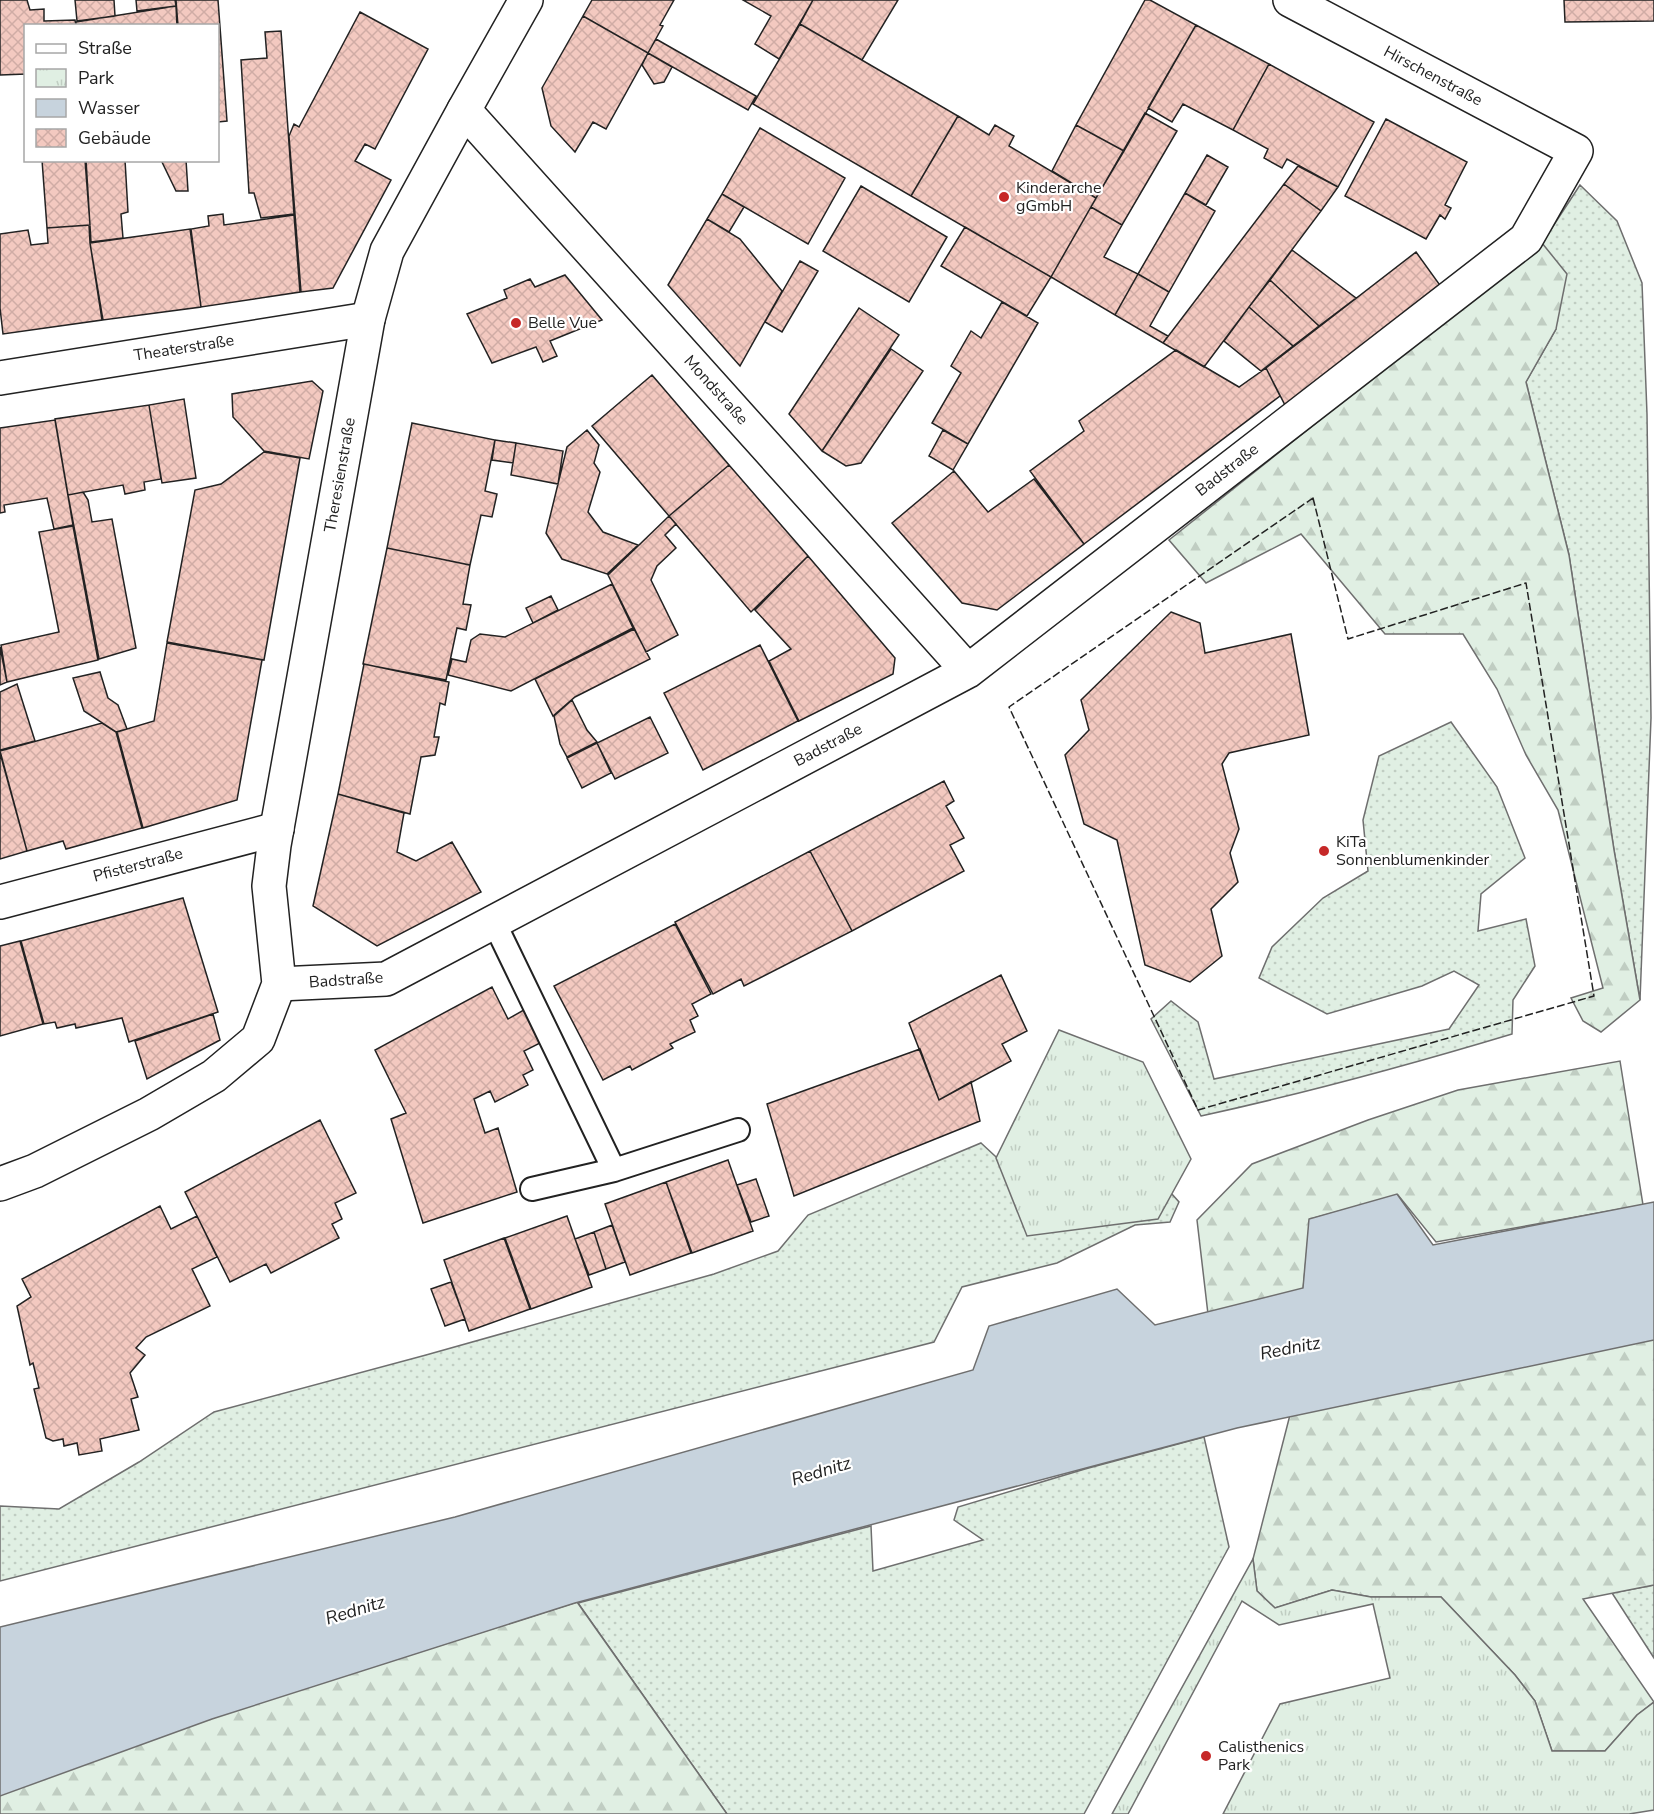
<svg xmlns="http://www.w3.org/2000/svg" width="1654" height="1814" viewBox="0 0 1654 1814" font-family="'Nunito Sans',sans-serif">
	<style>
		.grass { fill: url(#grass-dots); stroke: #6f6f6f; stroke-width: 1.5 }
		.forest { fill: url(#forest-firs); stroke: #6f6f6f; stroke-width: 1.5 }
		.park { fill: url(#park-tufts); stroke: #6f6f6f; stroke-width: 1.5 }
		.water { fill: #c7d3dd; stroke: #6f6f6f; stroke-width: 1.5 }
		.building { fill: url(#building-cross-hatch); stroke: #222; stroke-width: 1.5 }
		.lines { fill: none; stroke-linecap: round; stroke-linejoin: round }
		.service-casing { stroke: #222; stroke-width: 26 }
		.minor-casing { stroke: #222; stroke-width: 36 }
		.tertiary-casing { stroke: #222; stroke-width: 36 }
		.service { stroke: #fff; stroke-width: 22 }
		.minor { stroke: #fff; stroke-width: 33 }
		.tertiary { stroke: #fff; stroke-width: 33 }
		.fence { stroke: #222; stroke-width: 1.5; stroke-dasharray: 8 3; stroke-linecap: butt }
		.poi-dot { fill: #c62828; stroke: #fff; stroke-width: 2 }
		.labels { text-anchor: middle; dominant-baseline: central; stroke-width: 4.5; stroke-linejoin: round; paint-order: stroke }
		.street-label { font-size: 16px; fill: #222; stroke: #fff }
		.poi-label { font-size: 16px; fill: #222; stroke: #fff; text-anchor: start }
		.water-label { font-size: 18px; font-style: italic; fill: #222; stroke: #fff }
	</style>
	<defs>
		<pattern id="grass-dots" width="8" height="8" patternUnits="userSpaceOnUse" patternTransform="scale(1.5)"><rect width="8" height="8" fill="#e0efe3"/><path d="M2 2h.1M6 6h.1" fill="none" stroke="#c0cdc2" stroke-width="1.8" stroke-linecap="round"/></pattern>
		<pattern id="forest-firs" width="22" height="20" patternUnits="userSpaceOnUse" patternTransform="scale(1.5)"><rect width="22" height="20" fill="#e0efe3"/><path d="M5 1l3.5 6h-7zM16 11l3.5 6h-7z" fill="#c0cdc2"/></pattern>
		<pattern id="park-tufts" width="24" height="20" patternUnits="userSpaceOnUse" patternTransform="scale(1.5)"><rect width="24" height="20" fill="#e0efe3"/><path d="M3 7l-1-3M5 7V3M7 7l1-3M15 17l-1-3M17 17v-4M19 17l1-3" fill="none" stroke="#c0cdc2"/></pattern>
		<pattern id="building-cross-hatch" width="8" height="8" patternUnits="userSpaceOnUse" patternTransform="scale(1.5)"><rect width="8" height="8" fill="#f3c9c0"/><path d="M0 0l8 8M0 8l8-8" fill="none" stroke="#d0aca5"/></pattern>
	</defs>
	<rect width="100%" height="100%" fill="#fff"/>
	<!-- grass -->
	<path class="grass" d="M1580,185L1617,221L1642,283L1647,414L1651,718L1640,1000L1614,850L1569,555L1526,382L1556,329L1542,243Z
		M1451,722L1497,787L1525,858L1481,894L1478,931L1526,919L1535,966L1513,1000L1512,1034C1409,1065 1306,1093 1201,1116L1151,1019L1171,1001L1198,1022L1214,1079L1449,1029L1479,985L1454,971L1422,986L1327,1014L1259,978L1272,947L1323,898L1368,871L1363,820L1379,756Z
		M981,1143L1060,1216L1137,1155L1179,1202L1170,1222L1135,1225L1057,1263L962,1287L934,1342L0,1581V1506L59,1509L139,1462L214,1412L426,1355L714,1274L778,1251L808,1215Z
		M1204,1437L1229,1547L1084,1814H727L578,1603L871,1526L873,1571L983,1540L954,1520L958,1507L1085,1469Z
		M1654,1585V1658L1612,1593Z"/>
	<!-- forest -->
	<path class="forest" d="M1542,243L1567,274L1556,329L1526,382L1569,555L1614,850L1640,1000L1601,1032L1583,1021L1571,998L1603,988L1558,810L1526,755L1497,689L1463,634H1385L1301,534L1206,583L1169,540Z
		M1620,1061L1643,1205L1436,1242L1398,1195L1310,1219L1303,1290L1208,1314L1197,1220L1252,1164L1368,1120L1458,1090Z
		M1654,1339V1585L1583,1599L1654,1702L1637,1715L1605,1751H1552L1535,1701L1515,1675L1441,1597H1371L1332,1590L1275,1608L1257,1591L1253,1559L1291,1411Z
		M577,1602L727,1814H0V1793L211,1718Z"/>
	<!-- park -->
	<path class="park" d="M1059,1030L1143,1062L1191,1159L1158,1219L1027,1236L996,1158Z
		M1253,1559L1257,1591L1275,1608L1332,1590L1371,1597H1441L1515,1675L1535,1701L1552,1751H1605L1637,1715L1654,1702V1810L1629,1814H1223L1280,1704L1390,1678L1373,1604L1279,1625L1242,1601L1128,1814H1112Z"/>
	<!-- water -->
	<path class="water" d="M1397,1194L1433,1245L1654,1202V1340L1237,1428L575,1603L212,1719L0,1796V1627L455,1517L973,1370L989,1326L1117,1289L1155,1325L1303,1288L1309,1219Z"/>
	<!-- building -->
	<path class="building" d="M0,0H27L30,10L44,9V21L75,20L76,26H26V74L0,75Z
		M75,0H114L115,16L77,21Z
		M136,0H175L176,6L137,11Z
		M176,0H218L227,121L218,122V26H178Z
		M592,0H674L660,25L663,26L648,53L583,16Z
		M743,0H813L779,59L755,44L771,16Z
		M813,0H898L862,60L800,24Z
		M1145,0H1150L1196,25L1124,151L1076,125Z
		M1564,0H1654V21L1565,22Z
		M176,6L177,26H76V22Z
		M360,12L428,49L375,149L365,144L355,161L391,180L333,288L301,292L289,136L294,124L299,127Z
		M583,16L648,53L606,129L593,122L575,152L551,126L542,88Z
		M800,24L958,116L911,196L753,104Z
		M1196,25L1269,64L1233,130L1183,104L1172,122L1148,108Z
		M281,31L294,214L261,218L254,193H249L241,60L267,58L265,32Z
		M656,39L756,96L748,110L648,53Z
		M648,53L672,67L664,82L654,84L642,65Z
		M1269,64L1374,122L1338,187L1287,159L1282,168L1264,158L1268,149L1233,130Z
		M1145,113L1177,131L1122,225L1091,207Z
		M958,116L989,135L995,125L1014,136L1009,146L1096,198L1051,277L911,196Z
		M1386,119L1467,162L1445,205L1451,208L1445,219L1440,215L1426,239L1345,196Z
		M1076,125L1124,151L1096,198L1052,171Z
		M760,128L845,178L808,244L722,194Z
		M1207,155L1228,167L1206,205L1185,193Z
		M42,160H85L90,225L47,228Z
		M86,160H125L128,212L121,214L123,238L91,242Z
		M186,160L188,191H176L161,160Z
		M1298,166L1338,187L1321,211L1284,184Z
		M1284,184L1321,211L1204,367L1163,343Z
		M861,186L947,237L909,302L823,251Z
		M1185,193L1215,211L1169,292L1138,274Z
		M722,194L744,207L729,232L707,219Z
		M1091,207L1122,225L1104,257L1138,274L1115,315L1051,277Z
		M223,214L224,225L294,215L300,292L201,307L191,229L209,226L208,216Z
		M707,219L740,239L782,291L740,366L668,285Z
		M89,225L90,243L102,320L3,334L0,308V234L28,230L31,245L48,243L47,228Z
		M965,227L1051,277L1027,316L941,266Z
		M190,229L201,307L103,320L90,243Z
		M1292,250L1356,298L1319,326L1270,280Z
		M1416,252L1442,288L1286,407L1266,368Z
		M800,261L818,271L782,332L765,322Z
		M1138,274L1169,292L1150,326L1168,336L1163,343L1115,315Z
		M565,275L602,320L550,341L557,356L543,362L536,347L492,363L467,314L507,298L504,290L530,279L535,287Z
		M1270,280L1319,326L1293,346L1249,307Z
		M1002,302L1038,323L968,444L932,423L961,373L951,366L971,331L981,338Z
		M1249,307L1293,346L1261,371L1224,341Z
		M859,308L899,335L822,451L789,414Z
		M891,349L923,371L861,463L846,466L822,451Z
		M1176,350L1239,387L1266,368L1280,396L1084,544L1030,471L1084,431L1079,421Z
		M652,375L729,465L669,516L592,426Z
		M312,381L323,391L309,459L264,451L233,417L232,394Z
		M184,399L196,478L162,483L149,405Z
		M149,405L161,479L144,482L145,490L125,494L123,485L68,495L55,419Z
		M55,420L73,525L54,529L47,498L4,505L5,512L0,513V428Z
		M412,423L495,440L485,491L497,494L492,517L481,515L470,565L387,548Z
		M587,430L599,445L594,463L600,472L588,512L603,532L638,545L607,574L562,559L546,533L567,447Z
		M943,430L968,444L953,470L929,456Z
		M495,440L516,443L513,463L492,460Z
		M516,443L563,451L558,484L511,475Z
		M264,452L300,458L264,660L167,642L195,490L221,484Z
		M729,465L808,556L751,612L669,516Z
		M954,471L988,512L1034,479L1084,544L997,610L962,603L892,523Z
		M83,492L88,500L92,522L112,519L136,648L99,659L68,495Z
		M669,516L676,524L665,535L676,548L657,566L651,580L678,635L646,652L608,575Z
		M73,526L98,660L7,682L1,645L59,632L39,532Z
		M387,548L470,565L463,604L471,605L466,630L457,628L446,680L363,664Z
		M808,556L895,658L893,674L799,721L769,661L791,649L755,610Z
		M612,584L633,628L511,691L448,675L452,659L466,662L471,640L480,634L505,637Z
		M551,596L558,610L533,623L526,608Z
		M1171,612L1200,623L1205,653L1291,634L1309,735L1229,753L1222,764L1239,829L1230,853L1238,882L1211,909L1222,956L1190,982L1145,965L1117,840L1084,824L1065,755L1089,730L1081,700Z
		M634,629L650,659L575,697L553,716L535,679Z
		M167,643L262,660L237,800L143,828L117,732L154,721Z
		M760,645L798,721L703,770L664,693Z
		M0,647L7,682L0,685Z
		M364,664L449,682L445,705L440,703L434,737H439L435,755L421,757L410,814L338,794Z
		M100,672L108,698L118,705L127,729L116,732L84,711L73,678Z
		M17,684L35,741L0,750V692Z
		M572,700L587,730L597,742L567,757L560,744L554,716Z
		M650,717L668,753L615,779L597,743Z
		M102,723L116,732L142,828L66,849L63,841L27,851L0,751Z
		M597,743L611,773L582,788L567,758Z
		M0,753L27,851L0,859Z
		M944,781L954,801L946,806L964,838L950,845L964,871L852,931L810,851Z
		M338,794L404,813L397,852L416,861L452,842L481,892L377,946L313,906Z
		M810,851L852,931L744,986L741,979L713,994L675,922Z
		M183,898L218,1012L129,1042L122,1018L76,1028L75,1024L57,1028L55,1022L44,1024L21,941Z
		M675,924L711,994L692,1004L698,1016L690,1020L695,1032L670,1044L673,1048L632,1070L630,1066L603,1080L554,986Z
		M20,941L43,1024L0,1036V946Z
		M1001,975L1027,1031L1002,1044L1011,1061L939,1100L909,1023Z
		M492,987L508,1019L529,1007L546,1040L524,1051L533,1070L523,1075L528,1085L495,1102L490,1091L474,1099L485,1133L498,1128L517,1192L423,1223L391,1119L406,1113L375,1050Z
		M213,1014L220,1040L147,1079L135,1041Z
		M920,1049L939,1100L971,1082L980,1121L794,1196L767,1104Z
		M320,1120L356,1193L335,1203L342,1219L332,1224L339,1238L271,1273L266,1264L230,1282L185,1192Z
		M728,1160L753,1231L692,1253L666,1182Z
		M756,1179L769,1216L751,1222L737,1185Z
		M666,1182L691,1253L630,1275L605,1204Z
		M160,1206L171,1229L197,1216L217,1257L192,1269L210,1306L146,1337L136,1348L145,1355L130,1373L138,1397L131,1399L139,1430L100,1439L102,1451L79,1455L77,1443L64,1446L63,1439L53,1441L46,1438L34,1389L39,1388L33,1363L30,1365L17,1306L31,1297L22,1279Z
		M567,1216L592,1287L531,1309L505,1238Z
		M612,1225L625,1262L606,1269L594,1232Z
		M594,1232L606,1269L589,1275L575,1239Z
		M504,1238L530,1309L469,1331L444,1260Z
		M451,1282L465,1319L445,1326L431,1289Z"/>
	<g class="lines">
		<defs>
			<path id="service" d="M494,922L614,1170L532,1189
				M614,1170L738,1130"/>
			<path id="minor" d="M464,110L968,671
				M0,378L368,319
				M0,902L277,829
				M279,984L386,979L968,671L1526,239L1576,151L1290,0"/>
			<path id="tertiary" d="M0,1184L35,1171L149,1114L214,1076L258,1039L279,984L269,886L274,845L368,319L387,251L464,110L526,0"/>
		</defs>
		<!-- service casing -->
		<use href="#service" class="service-casing"/>
		<!-- minor casing -->
		<use href="#minor" class="minor-casing"/>
		<!-- tertiary casing -->
		<use href="#tertiary" class="tertiary-casing"/>
		<!-- service -->
		<use href="#service" class="service"/>
		<!-- minor -->
		<use href="#minor" class="minor"/>
		<!-- tertiary -->
		<use href="#tertiary" class="tertiary"/>
		<!-- fence -->
		<path class="fence" d="M1313,498L1348,639L1526,583L1594,996L1198,1110L1009,707Z"/>
	</g>
	<!-- markers -->
	<g class="poi-dot">
		<circle cx="1004" cy="197" r="6"/>
		<circle cx="516" cy="323" r="6"/>
		<circle cx="1324" cy="851" r="6"/>
		<circle cx="1206" cy="1756" r="6"/>
	</g>
	<g class="labels">
		<!-- street labels -->
		<g class="street-label">
			<text transform="translate(1433 76) rotate(28)">Hirschenstraße</text>
			<text transform="translate(184 348) rotate(-9)">Theaterstraße</text>
			<text transform="translate(716 390) rotate(48)">Mondstraße</text>
			<text transform="translate(1227 470) rotate(-38)">Badstraße</text>
			<text transform="translate(340 475) rotate(-80)">Theresienstraße</text>
			<text transform="translate(828 745) rotate(-28)">Badstraße</text>
			<text transform="translate(138 865) rotate(-15)">Pfisterstraße</text>
			<text transform="translate(346 980) rotate(-4)">Badstraße</text>
		</g>
		<!-- poi labels -->
		<g class="poi-label">
			<text x="1016" y="188">Kinderarche<tspan x="1016" dy="18">gGmbH</tspan></text>
			<text x="528" y="323">Belle Vue</text>
			<text x="1336" y="842">KiTa<tspan x="1336" dy="18">Sonnenblumenkinder</tspan></text>
			<text x="1218" y="1747">Calisthenics<tspan x="1218" dy="18">Park</tspan></text>
		</g>
		<!-- water labels -->
		<g class="water-label">
			<text transform="translate(1290 1348) rotate(-11)">Rednitz</text>
			<text transform="translate(821 1471) rotate(-17)">Rednitz</text>
			<text transform="translate(355 1610) rotate(-17)">Rednitz</text>
		</g>
	</g>
	<!-- legend -->
	<rect x="24" y="24" width="195" height="138" fill="#ffffff" stroke="#a7a7a7" stroke-width="1.5"/>
	<rect x="36" y="44" width="30" height="9" fill="#ffffff" stroke="#a7a7a7" stroke-width="1.5"/>
	<text x="78" y="54" font-size="18" fill="#222222">Straße</text>
	<rect x="36" y="69" width="30" height="18" fill="url(#park-tufts)" stroke="#a7a7a7" stroke-width="1.5"/>
	<text x="78" y="84" font-size="18" fill="#222222">Park</text>
	<rect x="36" y="99" width="30" height="18" fill="#c7d3dd" stroke="#a7a7a7" stroke-width="1.5"/>
	<text x="78" y="114" font-size="18" fill="#222222">Wasser</text>
	<rect x="36" y="129" width="30" height="18" fill="url(#building-cross-hatch)" stroke="#a7a7a7" stroke-width="1.5"/>
	<text x="78" y="144" font-size="18" fill="#222222">Gebäude</text>
</svg>
